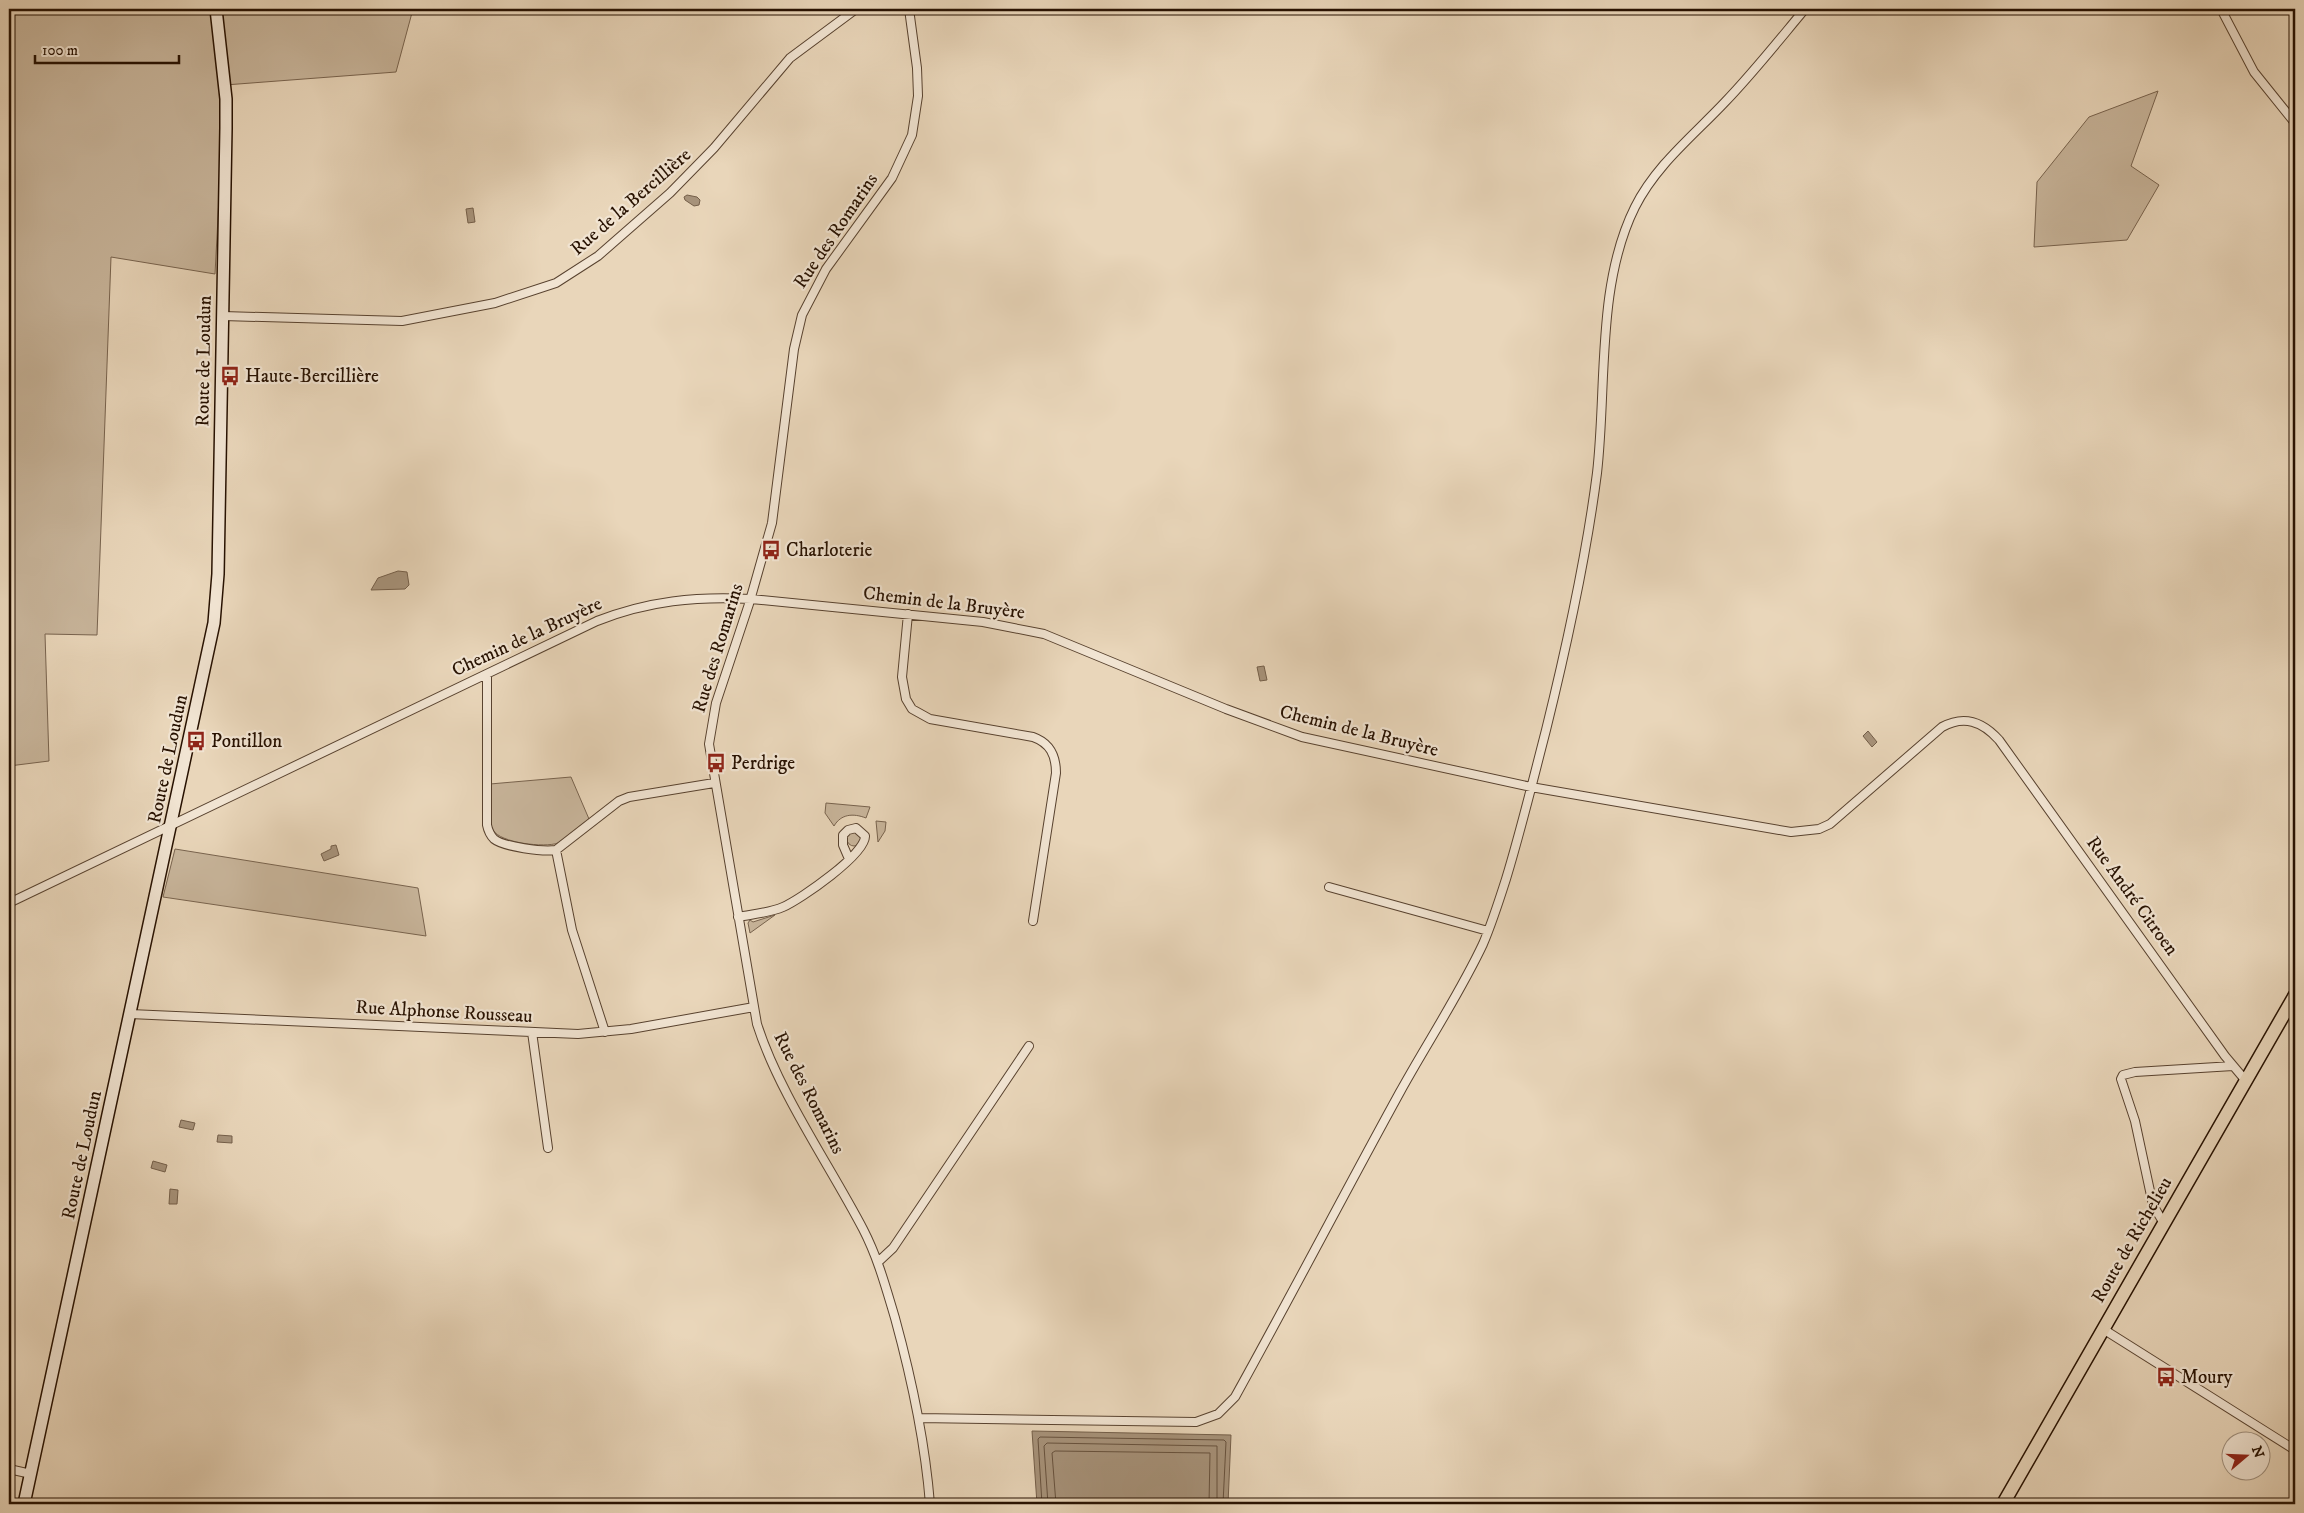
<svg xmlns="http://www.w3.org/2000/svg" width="2304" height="1513" viewBox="0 0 2304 1513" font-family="'IM FELL DW Pica',serif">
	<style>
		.green { fill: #c8b59b; stroke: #78634e }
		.water { fill: #a7937b; stroke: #745f4a }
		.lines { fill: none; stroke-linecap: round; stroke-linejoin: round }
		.shore { stroke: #67523e; stroke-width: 1 }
		.street-casing { stroke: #58422f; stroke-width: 10 }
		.secondary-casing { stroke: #271101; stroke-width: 14 }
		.primary-casing { stroke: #271101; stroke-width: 15 }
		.street { stroke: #f1e4d2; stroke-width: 8 }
		.secondary { stroke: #f1e4d2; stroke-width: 11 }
		.primary { stroke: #e9d6ba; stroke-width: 12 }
		.labels { text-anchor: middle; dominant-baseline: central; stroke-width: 4.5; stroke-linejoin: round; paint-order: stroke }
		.street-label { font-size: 19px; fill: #271101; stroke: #f1e4d2 }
		.poi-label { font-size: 19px; fill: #271101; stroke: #f1e4d2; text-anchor: start }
	</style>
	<rect width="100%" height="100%" fill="#e9d6ba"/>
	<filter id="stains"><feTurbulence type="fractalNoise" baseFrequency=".004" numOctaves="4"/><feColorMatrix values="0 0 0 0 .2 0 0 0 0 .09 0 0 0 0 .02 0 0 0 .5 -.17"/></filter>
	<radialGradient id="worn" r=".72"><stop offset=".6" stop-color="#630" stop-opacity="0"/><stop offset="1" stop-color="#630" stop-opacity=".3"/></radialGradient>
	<!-- green -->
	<path class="green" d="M9,9H413L396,72L225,85L215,274L111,257L97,635L45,634L49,761L9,766Z
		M2158,91L2131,166L2159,185L2127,240L2034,247L2037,182L2089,117Z
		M571,777L589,819C579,826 569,838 558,843C545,848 500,843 493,830C486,819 490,797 490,784Z
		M826,803L870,807L866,818C853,813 841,814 834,826L825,813Z
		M876,821L886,822L885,831L878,842Z
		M847 839a7 7 0 1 1 14 0a7 7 0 1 1-14 0Z
		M175,849L418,888L426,936L163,897Z
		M775,915L750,933L748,923L750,920L753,922Z"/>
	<!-- water -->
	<path class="water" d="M687,195L697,197L700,200L699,205L694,206L685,200L684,197Z
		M473,208L475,222L468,223L466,209Z
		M398,571L407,572L409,585L405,589L371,590L378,578Z
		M1264,666L1267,680L1260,681L1257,667Z
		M1868,731L1877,742L1872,747L1863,736Z
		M336,845L339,855L324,861L321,854L331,849V846Z
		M181,1120L195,1123L193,1130L179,1127Z
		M218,1135L232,1136V1143L217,1142Z
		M153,1161L167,1165L165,1172L151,1168Z
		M170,1189L178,1190L177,1204H169Z
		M1032,1431L1231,1435L1228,1504H1037Z"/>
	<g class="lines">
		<!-- shore -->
		<path class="shore" d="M1042,1504L1038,1439L1040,1437L1224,1440L1226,1442L1223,1504
			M1048,1504L1044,1446L1047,1443L1217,1446V1504
			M1056,1504L1052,1453L1055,1451L1210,1453L1209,1504"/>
		<defs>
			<path id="street" d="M909,9L917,68L918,96L912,135L892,178L826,269L802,315L794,349L772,523L749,604L716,703L709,744L757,1024C779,1093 829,1164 863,1229C878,1258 886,1288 895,1318C912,1380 925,1441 930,1504
				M2221,9L2254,72L2295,123
				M223,316L402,321L495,303L556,283L598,256L670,193L714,148L790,58L856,9
				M908,614L902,677L906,699L912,709L930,719L1033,737C1050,743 1056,755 1056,773L1033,921
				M487,674V825C488,830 490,835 494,839C504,847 543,852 556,850L572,930L605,1032
				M556,850L619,801L629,797L714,783
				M1329,887L1488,931
				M9,903L597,621C648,601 696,596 751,599L983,622L1044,634L1226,709L1302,737L1531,787L1791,832L1819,829L1830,824L1942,727C1964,715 1982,721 1999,740L2225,1056L2246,1081
				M738,917C753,914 769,913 783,907C801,899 866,854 865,836L856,828L848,830L843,835V845L849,859
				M130,1014L578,1034L631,1029L754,1007
				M532,1032L548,1148
				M2163,1222L2153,1205L2135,1121L2121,1079L2123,1075L2135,1072L2233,1066
				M878,1262L893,1248L1029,1046
				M2103,1329L2295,1450
				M919,1418L1196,1422L1218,1414L1235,1397C1291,1296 1344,1194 1400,1092C1427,1043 1459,995 1483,944C1492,923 1499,901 1506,879C1521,830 1533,780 1546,730C1567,645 1586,559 1597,473C1607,387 1596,285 1635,207C1656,165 1693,136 1725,102C1753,73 1779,40 1805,9
				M9,1469L31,1474"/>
			<path id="secondary" d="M24,1504L214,623L218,574L226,128V99L216,9"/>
			<path id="primary" d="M2003,1504L2295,995"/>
		</defs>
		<!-- street casing -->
		<use href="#street" class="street-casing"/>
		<!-- secondary casing -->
		<use href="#secondary" class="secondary-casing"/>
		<!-- primary casing -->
		<use href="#primary" class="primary-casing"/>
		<!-- street -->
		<use href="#street" class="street"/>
		<!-- secondary -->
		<use href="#secondary" class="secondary"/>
		<!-- primary -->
		<use href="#primary" class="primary"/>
	</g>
	<!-- icons -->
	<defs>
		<symbol id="bus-bare" viewBox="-9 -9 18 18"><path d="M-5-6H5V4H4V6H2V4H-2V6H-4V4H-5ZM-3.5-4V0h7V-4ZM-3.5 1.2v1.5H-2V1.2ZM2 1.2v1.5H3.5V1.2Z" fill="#8f2418" stroke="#f1e4d2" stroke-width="2.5" paint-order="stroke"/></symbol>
	</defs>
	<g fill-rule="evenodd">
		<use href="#bus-bare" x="216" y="362" width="28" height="28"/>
		<use href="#bus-bare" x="757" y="536" width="28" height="28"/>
		<use href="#bus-bare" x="182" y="727" width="28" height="28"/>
		<use href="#bus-bare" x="702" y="749" width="28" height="28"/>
		<use href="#bus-bare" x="2152" y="1363" width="28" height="28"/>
	</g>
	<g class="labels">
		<!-- street labels -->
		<g class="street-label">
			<text transform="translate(631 202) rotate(-41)">Rue de la Bercillière</text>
			<text transform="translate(836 231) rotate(-56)">Rue des Romarins</text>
			<text transform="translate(204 361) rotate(-89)">Route de Loudun</text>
			<text transform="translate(944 603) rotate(7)">Chemin de la Bruyère</text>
			<text transform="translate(527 637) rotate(-25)">Chemin de la Bruyère</text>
			<text transform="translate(718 648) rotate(-73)">Rue des Romarins</text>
			<text transform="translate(1359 731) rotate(14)">Chemin de la Bruyère</text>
			<text transform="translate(168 759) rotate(-78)">Route de Loudun</text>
			<text transform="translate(2132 896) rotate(54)">Rue André Citroen</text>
			<text transform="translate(444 1012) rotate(3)">Rue Alphonse Rousseau</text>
			<text transform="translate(809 1093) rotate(63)">Rue des Romarins</text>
			<text transform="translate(82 1155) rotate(-78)">Route de Loudun</text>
			<text transform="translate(2132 1240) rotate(-60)">Route de Richelieu</text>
		</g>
		<!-- poi labels -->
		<g class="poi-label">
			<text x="245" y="376">Haute-Bercillière</text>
			<text x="786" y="550">Charloterie</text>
			<text x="211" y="741">Pontillon</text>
			<text x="731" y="763">Perdrige</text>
			<text x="2181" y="1377">Moury</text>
		</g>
	</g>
	<!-- margin -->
	<rect width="2304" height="1513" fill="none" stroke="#e9d6ba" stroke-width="30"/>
	<rect x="10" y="10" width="2284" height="1493" fill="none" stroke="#271101" stroke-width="2.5"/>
	<rect x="15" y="15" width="2274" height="1483" fill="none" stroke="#271101"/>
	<!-- north arrow -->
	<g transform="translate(2246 1456) rotate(71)"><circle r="24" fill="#f1e4d2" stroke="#a0907e"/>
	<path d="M0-4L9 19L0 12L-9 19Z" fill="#8f2418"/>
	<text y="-8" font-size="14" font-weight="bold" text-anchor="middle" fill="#271101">N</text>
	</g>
	<!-- scale -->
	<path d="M35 55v8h144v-8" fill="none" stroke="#271101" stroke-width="2.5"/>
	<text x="42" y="55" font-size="15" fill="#271101" stroke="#f1e4d2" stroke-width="4" paint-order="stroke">100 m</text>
	<rect width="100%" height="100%" filter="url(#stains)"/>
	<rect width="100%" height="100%" fill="url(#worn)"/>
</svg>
